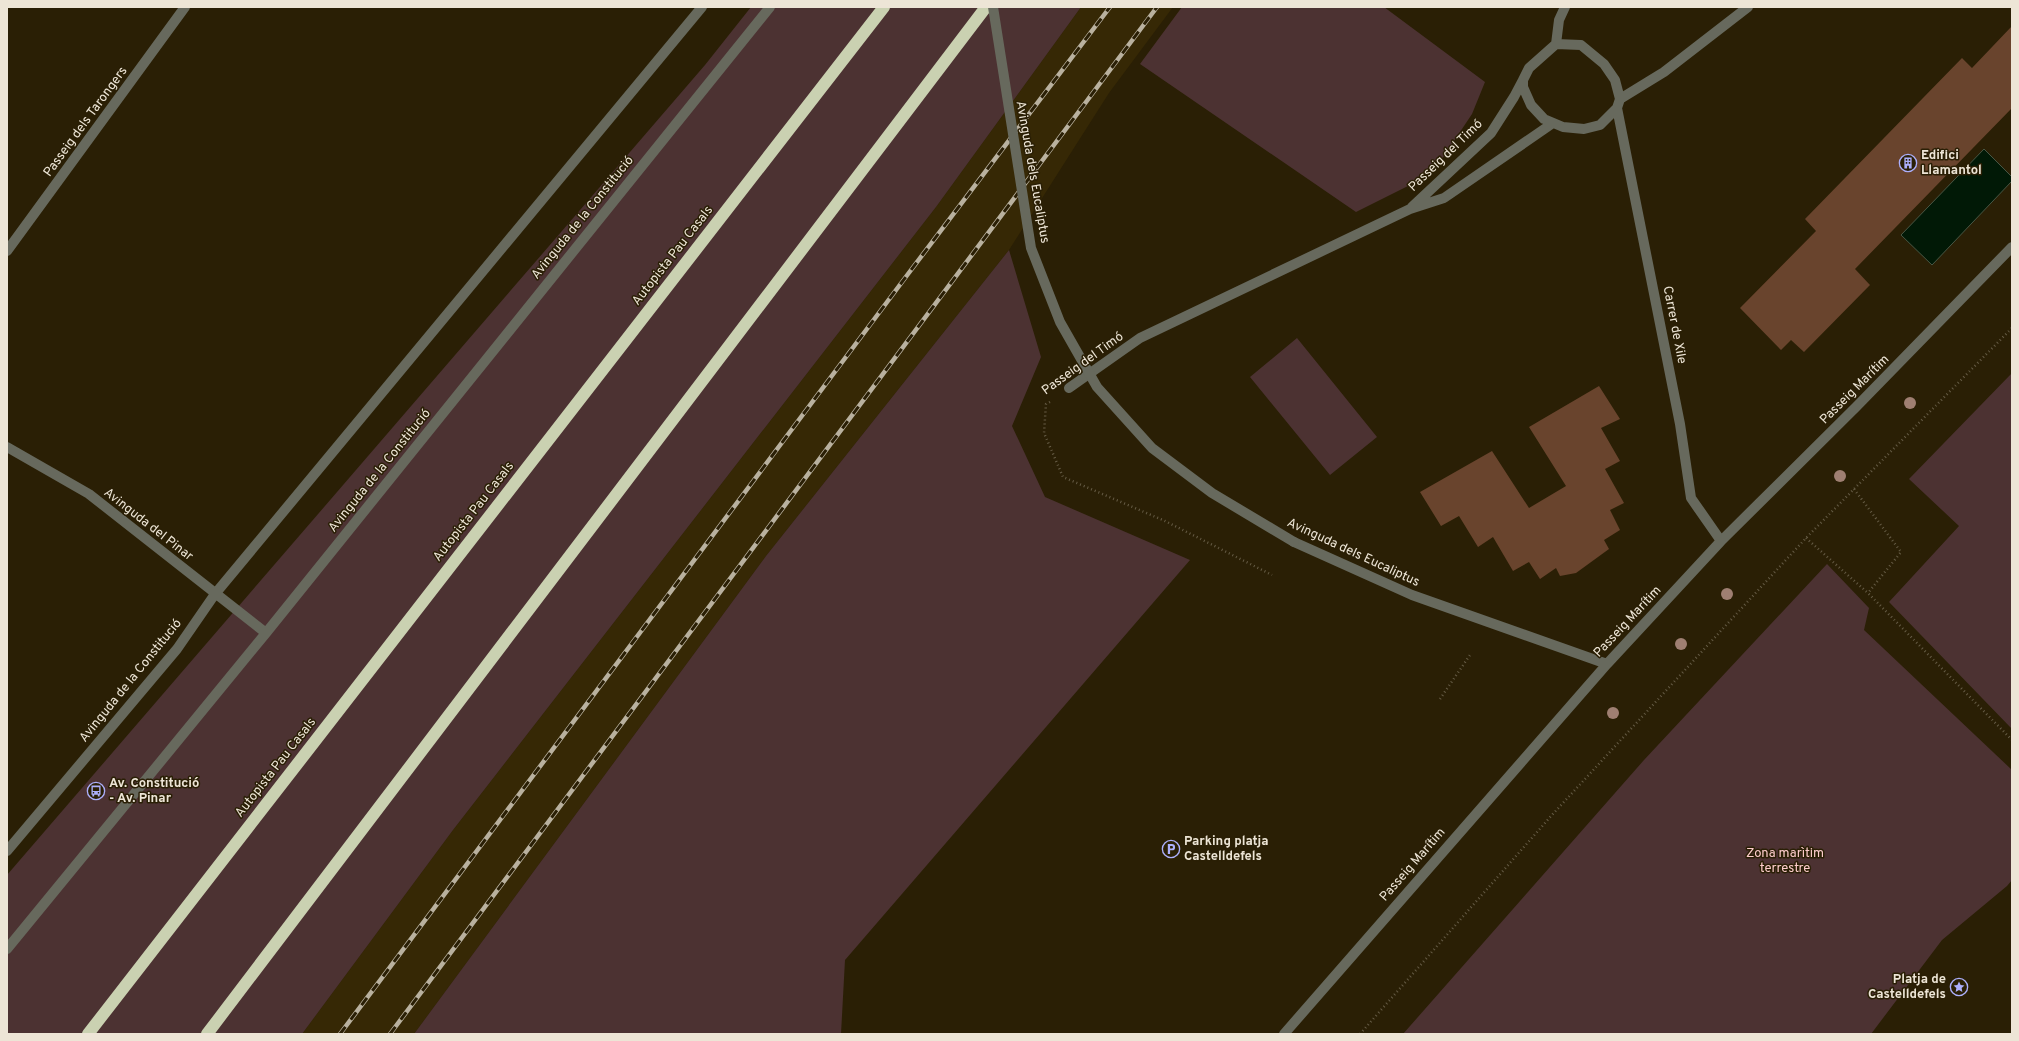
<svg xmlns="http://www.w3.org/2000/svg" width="2019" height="1041" viewBox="0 0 2019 1041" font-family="Overpass,sans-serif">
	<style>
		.built { fill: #362805 }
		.green { fill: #4c3232 }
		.water { fill: #011906; stroke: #485644 }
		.building { fill: #69442d }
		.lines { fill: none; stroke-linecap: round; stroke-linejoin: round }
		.path { stroke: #665c46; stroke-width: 2.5; stroke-dasharray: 1 3; stroke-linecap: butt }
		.minor { stroke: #67695d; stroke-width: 10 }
		.highway { stroke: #cad1b1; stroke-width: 12 }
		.rail-casing { stroke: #b9b19f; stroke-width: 4.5 }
		.rail { stroke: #2a1f05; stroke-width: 3; stroke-dasharray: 9; stroke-linecap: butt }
		.minor-bridge { stroke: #67695d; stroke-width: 10 }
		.tree { fill: #9f7f72 }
		.labels { text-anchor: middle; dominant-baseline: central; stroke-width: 3; stroke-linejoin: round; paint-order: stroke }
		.street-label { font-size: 13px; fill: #ede5d6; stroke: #2a1f05 }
		.poi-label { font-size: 13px; font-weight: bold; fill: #ede5d6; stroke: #2a1f05; text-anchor: start }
		.park-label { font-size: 13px; fill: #fecdcc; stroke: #2a1f05 }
	</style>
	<rect width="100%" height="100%" fill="#2a1f05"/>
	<!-- built -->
	<path class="built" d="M1081,7H1173L1109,93L1009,250L766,556L414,1034H302L453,830L936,207Z"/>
	<!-- green -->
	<path class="green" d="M751,7H1081L936,207L453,830L302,1034H7V875L705,65Z
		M1182,7H1384L1485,82L1472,114L1432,174L1356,212L1140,64Z
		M1009,250L1041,357L1012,426L1045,497L1190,560L845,960L841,1034H414L766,556Z
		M1297,338L1377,437L1330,475L1250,377Z
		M2012,373V729L1889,602L1959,526L1909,479Z
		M1827,564L1869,608L1864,630L2012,770V880L2007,886L1942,940L1871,1034H1403L1644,760Z"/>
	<!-- water -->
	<path class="water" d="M1984,149L2012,177V181L1932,265L1901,235Z"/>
	<!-- building -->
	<path class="building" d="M2012,26V108L1855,269L1870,285L1804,352L1791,340L1781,350L1740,308L1816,231L1805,219L1962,58L1972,68Z
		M1599,386L1620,419L1601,428L1620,461L1605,469L1624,503L1610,510L1620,530L1604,540L1609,549L1576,573L1560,576L1556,568L1540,579L1529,562L1513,571L1493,537L1478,547L1459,516L1441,526L1420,492L1492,451L1529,508L1566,486L1529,427Z"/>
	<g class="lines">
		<!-- path -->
		<path class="path" d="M1050,402L1046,404L1044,433L1063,477L1165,521L1272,575
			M1854,489L1901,552L1868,593
			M1806,538L1868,593L2012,740
			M1440,699L1470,655
			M1360,1034L1552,815L1806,538L2012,328"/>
		<!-- minor -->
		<path class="minor" d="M1556,44L1559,20L1565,7
			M1620,99L1664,72L1748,7
			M1617,108L1600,125L1584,129L1563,127L1544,119L1531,105L1523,87V80L1529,68L1556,44L1581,45L1604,64L1615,80L1620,99L1617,108L1680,424L1691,498L1721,541
			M1412,207L1491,133L1514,97L1523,80
			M7,251L185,7
			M1069,388L1140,338L1410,209L1444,198L1553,123
			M7,447L89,494L266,633
			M1294,542L1412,595L1607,664
			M7,851L177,649L215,594L702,7
			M7,949L266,633L770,7
			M1284,1034L1607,664L1721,541L1856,407L2012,247"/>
		<!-- highway -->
		<path class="highway" d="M88,1034L884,7
			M207,1034L986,7"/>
		<defs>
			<path id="rail" d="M340,1034L908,274L1110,7
				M390,1034L1157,7"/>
		</defs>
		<!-- rail casing -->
		<use href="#rail" class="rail-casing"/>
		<!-- rail -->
		<use href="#rail" class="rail"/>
		<!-- minor-bridge -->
		<path class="minor-bridge" d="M993,7L1031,248L1060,322L1097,387L1152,448L1212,493L1294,542"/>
	</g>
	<!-- trees -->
	<g class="tree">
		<circle cx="1910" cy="403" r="6"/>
		<circle cx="1840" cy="476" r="6"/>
		<circle cx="1727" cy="594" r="6"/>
		<circle cx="1681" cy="644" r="6"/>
		<circle cx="1613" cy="713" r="6"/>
	</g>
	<!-- icons -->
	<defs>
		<symbol id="building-ring" viewBox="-11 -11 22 22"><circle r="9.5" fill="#2a1f05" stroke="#acaffb" stroke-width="1.5"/><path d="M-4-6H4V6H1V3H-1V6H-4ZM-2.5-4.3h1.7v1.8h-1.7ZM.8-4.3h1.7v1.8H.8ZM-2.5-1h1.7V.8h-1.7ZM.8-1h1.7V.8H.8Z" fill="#acaffb"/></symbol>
		<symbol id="bus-ring" viewBox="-11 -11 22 22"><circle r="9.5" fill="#2a1f05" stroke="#acaffb" stroke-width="1.5"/><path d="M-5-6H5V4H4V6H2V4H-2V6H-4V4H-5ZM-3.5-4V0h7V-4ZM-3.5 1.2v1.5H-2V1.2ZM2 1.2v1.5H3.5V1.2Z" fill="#acaffb"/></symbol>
		<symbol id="parking-ring" viewBox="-11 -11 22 22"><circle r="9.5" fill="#2a1f05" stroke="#acaffb" stroke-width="1.5"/><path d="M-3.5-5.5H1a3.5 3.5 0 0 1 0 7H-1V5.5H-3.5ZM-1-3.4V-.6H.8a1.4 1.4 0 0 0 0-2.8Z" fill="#acaffb"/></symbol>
		<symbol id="sight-ring" viewBox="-11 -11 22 22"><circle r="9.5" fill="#2a1f05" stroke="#acaffb" stroke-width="1.5"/><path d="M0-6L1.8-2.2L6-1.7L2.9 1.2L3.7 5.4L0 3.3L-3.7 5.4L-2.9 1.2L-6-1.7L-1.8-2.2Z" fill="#acaffb"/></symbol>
	</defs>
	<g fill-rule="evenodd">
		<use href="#building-ring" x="1898" y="153" width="20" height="20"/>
		<use href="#bus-ring" x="86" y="781" width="20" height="20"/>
		<use href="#parking-ring" x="1161" y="839" width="20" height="20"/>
		<use href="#sight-ring" x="1949" y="977" width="20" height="20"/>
	</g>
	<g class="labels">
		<!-- street labels -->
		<g class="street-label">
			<text transform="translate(86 122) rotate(-54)">Passeig dels Tarongers</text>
			<text transform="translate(1446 156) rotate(-44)">Passeig del Timó</text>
			<text transform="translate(1032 172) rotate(80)">Avinguda dels Eucaliptus</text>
			<text transform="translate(583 218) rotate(-51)">Avinguda de la Constitució</text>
			<text transform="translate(673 256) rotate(-52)">Autopista Pau Casals</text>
			<text transform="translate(1674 325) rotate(79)">Carrer de Xile</text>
			<text transform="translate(1083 364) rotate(-36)">Passeig del Timó</text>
			<text transform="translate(1855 390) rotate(-45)">Passeig Marítim</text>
			<text transform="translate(380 471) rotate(-51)">Avinguda de la Constitució</text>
			<text transform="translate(474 512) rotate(-52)">Autopista Pau Casals</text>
			<text transform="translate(148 525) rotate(38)">Avinguda del Pinar</text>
			<text transform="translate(1353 553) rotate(25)">Avinguda dels Eucaliptus</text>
			<text transform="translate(1628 622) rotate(-47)">Passeig Marítim</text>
			<text transform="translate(131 681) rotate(-51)">Avinguda de la Constitució</text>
			<text transform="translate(276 768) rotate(-52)">Autopista Pau Casals</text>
			<text transform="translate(1413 865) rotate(-49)">Passeig Marítim</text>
		</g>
		<!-- poi labels -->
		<g class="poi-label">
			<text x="1921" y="156">Edifici<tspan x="1921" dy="15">Llamantol</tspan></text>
			<text x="109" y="784">Av. Constitució<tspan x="109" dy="15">- Av. Pinar</tspan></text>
			<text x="1184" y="842">Parking platja<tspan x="1184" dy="15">Castelldefels</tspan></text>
			<text x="1946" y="980" text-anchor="end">Platja de<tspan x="1946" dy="15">Castelldefels</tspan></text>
		</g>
		<!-- park labels -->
		<g class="park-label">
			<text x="1785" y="854">Zona marìtim<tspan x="1785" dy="15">terrestre</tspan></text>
		</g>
	</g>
	<!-- border -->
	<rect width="2019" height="1041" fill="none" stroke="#ede5d6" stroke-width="16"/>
</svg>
